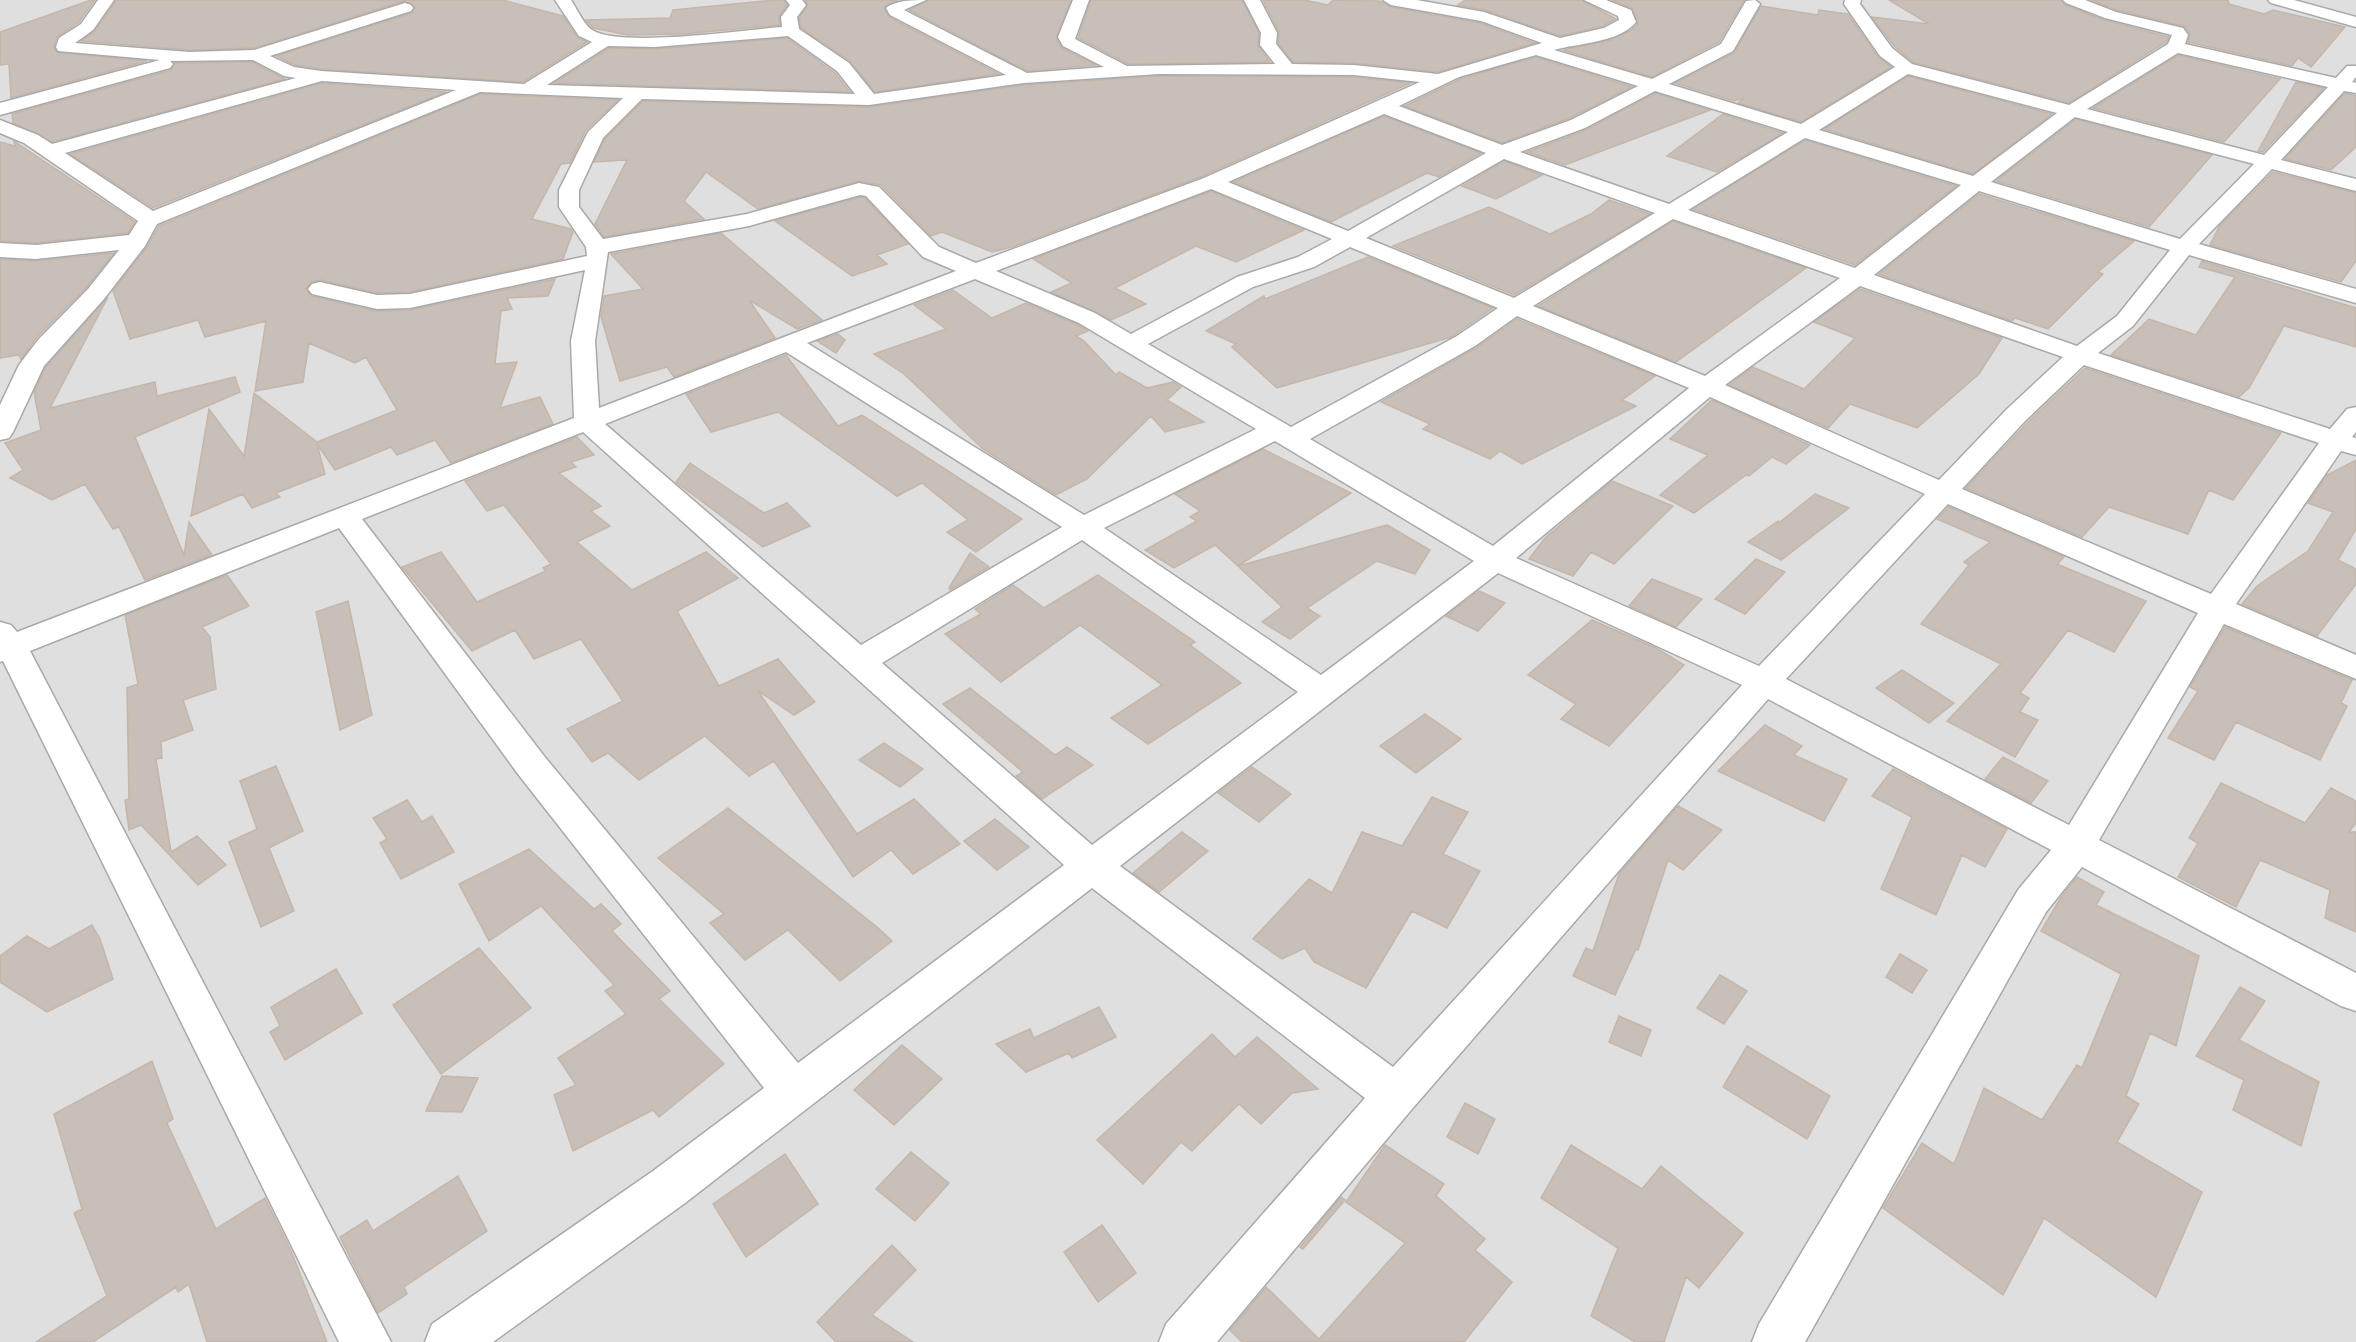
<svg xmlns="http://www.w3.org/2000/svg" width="2356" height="1342" viewBox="0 0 2356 1342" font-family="'Nunito Sans',sans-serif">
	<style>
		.residential { fill: #e0dfdf }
		.building { fill: #c7bfb8; stroke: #c4b6ab; stroke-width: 1.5 }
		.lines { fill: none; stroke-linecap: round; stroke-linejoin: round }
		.minor-casing { stroke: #a9a9a9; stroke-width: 3 }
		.minor { fill: #fff; fill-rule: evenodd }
	</style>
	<rect width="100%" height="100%" fill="#f2efe9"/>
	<!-- residential -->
	<path class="residential" d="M0,0H2356V1342H0Z"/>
	<!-- building -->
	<path class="building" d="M91,0H95L79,22L57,37L54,46L56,52L147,61L11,98L9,64L0,65V32Z
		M116,0H502L563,16L577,37L587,42L523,82L321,69L295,65L276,56L412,13L415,7L404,1L254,48L189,50L81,41L95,31Z
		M775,0H784L787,5L779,16L780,25L683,34L628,35L593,28L586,20L670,18L673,10Z
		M805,0H898L884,7L889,17L999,74L875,92L850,61L801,28L799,18L808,5Z
		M928,0H1071L1056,38L1062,48L1096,65L1027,71L909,10Z
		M1091,0H1242L1259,33L1258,46L1270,62L1128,64L1078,38Z
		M1263,0H1304L1328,5L1333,0L1379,1L1391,7L1480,23L1535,43L1438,72L1354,63L1293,62L1278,43L1279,32Z
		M1465,0H1582L1616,19L1603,26L1560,36L1485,10L1458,5Z
		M1612,0H1744L1719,42L1652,77L1563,50L1610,40L1630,31L1638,24L1632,8Z
		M1889,0H2061L2065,5L2104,20L2169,37L2166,42L2069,103L1913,62L1894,46L1872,17L1929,24Z
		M2091,0H2228L2229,4L2264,14L2273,10L2345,27L2311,67L2298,58L2292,66L2188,42L2190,34L2184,26L2117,10Z
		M1761,6L1818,15L1819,10L1848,14L1878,57L1891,67L1801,122L1738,103L1744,98L1734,101L1675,83L1734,53Z
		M787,38L835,73L850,92L554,83L609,48L655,49Z
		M2178,55L2280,79L2224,142L2093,108Z
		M1536,57L1632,87L1570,118L1502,143L1405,106L1460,79Z
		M252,62L285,79L52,142L13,123L12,114L171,70L175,63Z
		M1159,76L1354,77L1411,83L1203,176L1012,247L992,252L942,232L931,236L881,185L859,181L758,209L706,172L684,201L704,219L604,237L595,224L627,160L594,162L605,139L643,101L869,107L1024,85Z
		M1908,76L2052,114L1973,174L1824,129Z
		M2296,82L2324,88L2263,152L2258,151Z
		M322,83L446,92L153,208L70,154Z
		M1655,93L1710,110L1565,165L1527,152L1586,130Z
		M2345,93L2356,96V147L2331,170L2285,159Z
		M480,94L618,100L586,130L570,163L561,164L532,219L571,229L573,232L563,259L410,292L377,293L321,280L311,282L306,289L311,296L376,311L410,310L555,279L548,296L507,298L512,309L501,311L495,364L517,362L500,408L540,397L553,424L451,463L435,440L397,455L391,447L335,470L317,444L325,474L276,493L280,497L252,508L243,494L191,516L209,409L244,456L254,393L317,442L397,410L366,357L355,363L309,343L303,382L255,391L266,321L205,337L198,320L130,339L113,291L147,247L159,226Z
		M1723,114L1783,133L1717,172L1667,156Z
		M1384,116L1481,153L1439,177L1427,173L1331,222L1234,182Z
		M2076,119L2212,155L2149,227L1996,181Z
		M1805,140L1956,186L1855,265L1693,209Z
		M14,141L135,222L128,233L36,243L0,241V142L15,146Z
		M1504,161L1542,175L1496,199L1462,186Z
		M2273,172L2356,193V261L2341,282L2210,245L2220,225Z
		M1211,191L1304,230L1236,262L1196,246L1115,288L1146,304L1111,320L1051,292L1072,283L1033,259Z
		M1979,194L2134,241L2098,272L2103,274L2048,329L2015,318L2012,321L1879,274Z
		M860,197L865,198L908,244L877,255L887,264L852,276L775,221Z
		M1609,200L1650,214L1514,295L1393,246L1489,207L1550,234L1591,214Z
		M1673,221L1806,268L1676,362L1538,306Z
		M721,233L822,320L797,329L749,300L775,338L674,377L667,367L620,381L601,317L604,296L643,289L611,254Z
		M114,253L86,288L36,338L21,359L19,355L0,358V259L36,261Z
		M1368,257L1493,308L1451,337L1277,388L1232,347L1236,344L1206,331L1264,296L1265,299Z
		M2202,261L2356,308V347L2284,326L2249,388L2239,397L2111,355L2149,319L2196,335L2235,277L2199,267Z
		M1860,289L2002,338L1979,374L1917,428L1850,404L1828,428L1729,385L1753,367L1804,389L1855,338L1814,322Z
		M953,290L992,318L1026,303L1078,325L1088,331L1076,336L1084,341L1116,375L1119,372L1147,388L1173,382L1181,387L1167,400L1204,422L1165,432L1151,416L1087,479L1056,495L983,449L904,374L874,354L946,329L914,305Z
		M108,297L50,408L155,382L157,396L235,377L240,392L135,437L184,555L189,522L212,555L145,580L119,527L113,529L85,484L52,500L10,478L23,470L5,443L41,430L34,392L46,367Z
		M1517,319L1655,376L1622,400L1636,406L1522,464L1500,451L1490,459L1423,429L1430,424L1381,402L1476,348Z
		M838,334L845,340L836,353L817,341Z
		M786,355L838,426L862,415L1022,519L976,552L947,532L968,520L922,483L897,496L778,412L711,432L686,394Z
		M2085,368L2260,426L2281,433L2233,500L2209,490L2188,534L2109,507L2082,537L1966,488L2027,423Z
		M1712,400L1810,445L1786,464L1772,457L1749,476L1746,475L1694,513L1660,495L1708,455L1670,439Z
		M577,437L594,455L571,462L576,467L559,473L601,506L591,511L610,526L577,542L632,590L706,552L738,578L677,611L719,686L778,659L815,702L794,715L758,691L857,834L914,799L960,844L913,874L891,850L853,877L774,761L749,776L705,736L639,780L608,753L592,762L567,729L623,701L581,639L534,659L515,630L472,651L402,567L441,552L477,602L546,571L543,568L551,564L504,505L487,511L465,481Z
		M1263,449L1351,493L1238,566L1215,545L1174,568L1145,550L1197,521L1190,517L1200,511L1175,494Z
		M2356,460V529L2338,560L2356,569V584L2317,636L2242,604L2257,586L2308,551L2333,512L2308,503L2327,475Z
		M690,463L764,513L787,503L810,526L763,547L676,482Z
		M1612,481L1673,506L1614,564L1591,552L1573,576L1529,559L1545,538Z
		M1815,494L1849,508L1781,560L1748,542L1778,521L1780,522Z
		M1949,507L2064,557L2057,564L2146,601L2114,652L2068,630L2020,693L2029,698L2020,712L2038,720L2015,757L1947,721L2001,664L1921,624L1969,565L1964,562L1990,542L1937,519Z
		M1387,525L1430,550L1415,574L1377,561L1307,608L1320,616L1290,639L1262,622L1282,607L1238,566Z
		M970,553L989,567L950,590L949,588Z
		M1756,559L1785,572L1745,614L1715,599Z
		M227,575L249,606L202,627L210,637L216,689L183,700L193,730L161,742L162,758L156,759L171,852L197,836L226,865L198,885L141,825L129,830L125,800L129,799L127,688L138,684L125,615Z
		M1098,575L1195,642L1190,645L1241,683L1148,744L1111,718L1162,685L1080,625L1001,682L945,634L981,614L975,609L1013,585L1044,608Z
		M1652,579L1702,599L1676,627L1629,606Z
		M1479,591L1505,603L1478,631L1446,616Z
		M348,601L372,715L340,730L316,612Z
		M1592,620L1656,648L1684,665L1609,746L1561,719L1576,704L1528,675Z
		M2225,627L2352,680L2341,703L2347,706L2320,760L2236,722L2214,760L2168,738L2198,691L2190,687Z
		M1902,670L1954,703L1929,723L1876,688Z
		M970,688L1055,755L1067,747L1093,765L1042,799L1016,776L1023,772L943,704Z
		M1425,714L1461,739L1416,773L1380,746Z
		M1765,725L1802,746L1794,755L1847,779L1824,821L1718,771Z
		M884,743L923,769L900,787L859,760Z
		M2003,757L2048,781L2031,803L1985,779Z
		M276,766L303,831L269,848L294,911L261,927L229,842L257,829L240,781Z
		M1252,767L1291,794L1259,822L1218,793Z
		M1893,769L2007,829L1985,867L1962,855L1936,915L1881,889L1912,817L1872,796Z
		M2221,783L2305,823L2331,788L2356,801V823L2349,832H2356V932L2325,918L2330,890L2260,860L2236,907L2178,877L2198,843L2189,838Z
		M1432,797L1468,812L1443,854L1480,871L1447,928L1412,911L1366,988L1314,962L1305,948L1282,959L1253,939L1309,879L1332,893L1362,832L1402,846Z
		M407,800L422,822L432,816L454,852L401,879L380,843L387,839L373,818Z
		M1678,806L1722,830L1683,870L1668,860L1638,950L1636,949L1615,995L1573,976L1586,948L1593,951L1619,874Z
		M728,808L877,927L892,941L840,981L788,930L745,960L710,923L724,914L658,858Z
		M995,819L1029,847L997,870L964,841Z
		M1182,832L1208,851L1159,892L1133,873Z
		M529,849L594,909L601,904L621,924L612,931L670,991L659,999L724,1064L659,1117L653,1110L573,1151L554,1095L576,1085L558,1058L626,1014L605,991L614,985L541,906L489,941L459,884Z
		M2077,877L2104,892L2096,905L2199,956L2176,1046L2150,1033L2126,1096L2139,1104L2117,1142L2202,1192L2156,1297L2044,1218L2003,1295L1883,1208L1922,1143L1954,1164L1984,1088L2042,1120L2077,1065L2082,1068L2121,974L2041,931L2060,899Z
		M92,925L100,939L113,979L47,1012L0,982V956L27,936L49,949Z
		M479,948L531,1008L441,1074L393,1005Z
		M1900,954L1927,970L1912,993L1886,977Z
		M336,969L362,1013L285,1060L270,1032L280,1026L271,1007Z
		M1720,975L1747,991L1724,1024L1697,1008Z
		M2240,987L2265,1001L2239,1040L2319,1082L2301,1146L2233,1110L2244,1080L2196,1056Z
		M1099,1007L1116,1037L1072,1058L1069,1053L1026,1072L996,1044L1030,1029L1034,1038Z
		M1619,1016L1651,1030L1641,1056L1609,1042Z
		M1212,1034L1235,1057L1257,1037L1318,1089L1292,1093L1261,1124L1239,1104L1192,1151L1181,1142L1143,1184L1097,1140Z
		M902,1045L942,1079L894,1125L854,1090Z
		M1747,1046L1830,1096L1807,1139L1723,1087Z
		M152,1061L173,1119L167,1123L216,1229L265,1198L291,1251L327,1342H207L189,1284L178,1292L176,1287L93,1342H36L107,1296L74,1213L82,1209L54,1114Z
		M442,1076L478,1078L462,1112L426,1111Z
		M1465,1103L1495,1119L1478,1154L1447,1137Z
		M1385,1145L1444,1184L1436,1196L1485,1239L1475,1250L1512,1282L1464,1342H1242L1230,1330L1266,1287L1319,1339L1405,1243L1346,1202Z
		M1571,1145L1642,1189L1661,1166L1743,1233L1699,1288L1686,1277L1664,1342H1635L1591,1316L1618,1248L1541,1198Z
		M911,1152L949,1183L915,1221L876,1189Z
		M785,1154L818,1204L746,1257L713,1204Z
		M458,1176L487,1231L404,1287L407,1294L378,1313L340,1237L367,1220L373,1231Z
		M1341,1197L1345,1200L1303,1249L1300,1247Z
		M1102,1225L1136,1273L1098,1302L1064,1252Z
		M892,1245L916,1270L872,1315L913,1342H836L817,1322Z"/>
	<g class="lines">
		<defs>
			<path id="minor" d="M98,0H114L93,30L75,43L189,52L254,50L405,3L411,5L413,8L411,11L270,56L294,67L321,71L524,84L592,42L579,36L555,0H571C577,9 584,25 592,30C620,48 745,30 782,27L781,17L790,5L786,0H802L806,5L797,17L799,29L849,63L874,94L1006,75L890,15L886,8C896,0 913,0 926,0L904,10L1027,73L1104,67L1063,46L1058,37L1073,0H1089L1075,39L1127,66L1275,64L1260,45L1261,33L1244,0H1260L1277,33L1276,44L1292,64L1354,65L1438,74L1542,43L1481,21L1391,5L1383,0H1417L1484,12L1560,38L1604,28L1619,20L1618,16L1584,0H1606L1631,10L1636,22C1619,43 1578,43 1554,50L1652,79L1721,44L1746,1L1755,0L1760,4L1733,51L1669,84L1801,124L1895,67L1880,56L1844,4L1845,0H1861L1860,4L1892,48L1912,64L2069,105L2168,44L2172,35L2105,18L2066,3L2063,0H2085L2116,12L2183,28L2188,35L2185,44L2336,78L2347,66H2356V77L2352,82L2356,83V93L2344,91L2281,160L2356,179V191L2272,169L2199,244L2356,289V303L2189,255L2133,326L2098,353L2330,429L2347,409L2356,407V432L2352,437L2356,438V455L2341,451L2236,604L2356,655V679L2224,624L2099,840L2356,973V1011L2341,1006L2082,867L2046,912L1805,1342H1752L1759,1324L2018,890L2051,850L1768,699L1412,1109L1217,1342H1159L1166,1324L1365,1098L1092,888L685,1203L493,1342H425L432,1324L653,1171L764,1088L518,774L339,528L30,651L391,1342H339L3,661L0,662V622L11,625L17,632L574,418L571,341L585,270L410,308L377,309L312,294L308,289L312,284L320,282L377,295L410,294L587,256L586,247L559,207V190L588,132L623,98L480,92L157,224L145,246L104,299L44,366L13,432L9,438L0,440V405L19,365L38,340L88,289L119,250L36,259L0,257V243L36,245L129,235L138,221L24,143L0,133V120L38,135L52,144L296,78L284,76L253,60L170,61L173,64L170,68L0,115V103L160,60L58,51L56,47L59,38L81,24ZM788,36L837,71L855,94L547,85L608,46L655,47ZM2178,53L2328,87L2264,155L2087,109ZM1536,55L1638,86L1571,120L1502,145L1399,106L1459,77ZM1159,74L1354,75L1420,82L1204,178L976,263L939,247L879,187L859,183L747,214L603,239L579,207V190L603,138L642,99L869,105L1024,83ZM1908,74L2057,113L1973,176L1819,130ZM322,81L456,90L153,211L65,153ZM1655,91L1788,132L1669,204L1520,152L1585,128ZM1384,114L1486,153L1348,231L1228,182ZM2075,117L2254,164L2180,239L1991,182ZM1805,138L1961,185L1855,268L1688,210ZM1504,159L1655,213L1514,298L1366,238ZM1211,189L1332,239L1298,257L1237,277L1131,334L1095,313L996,271ZM1979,191L2170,250L2117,316L2077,346L1874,275ZM860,195L866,196L923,257L956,271L599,408L595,341L608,252L749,226ZM1673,219L1840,278L1705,376L1533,306ZM1350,247L1498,308L1457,336L1291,427L1148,344L1253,287L1314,267ZM975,279L1079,323L1256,429L1084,515L807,343ZM1860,286L2063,357L2007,409L1939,480L1725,385ZM1517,316L1689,388L1493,546L1310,439L1475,346ZM786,352L1062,527L861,645L605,424ZM2084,365L2319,443L2211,594L1962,489L2025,421ZM1710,397L1925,494L1759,666L1516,558ZM583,432L1064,865L798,1063L544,756L362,519ZM1275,441L1474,561L1321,675L1104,528ZM1948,504L2198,613L2069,825L1786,679ZM1082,540L1298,692L1092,845L882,663ZM1498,573L1742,685L1393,1067L1120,866Z
				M2268,0H2294L2356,17V27L2271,3Z"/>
		</defs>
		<!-- minor casing -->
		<use href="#minor" class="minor-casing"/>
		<!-- minor -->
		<use href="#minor" class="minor"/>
	</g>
</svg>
